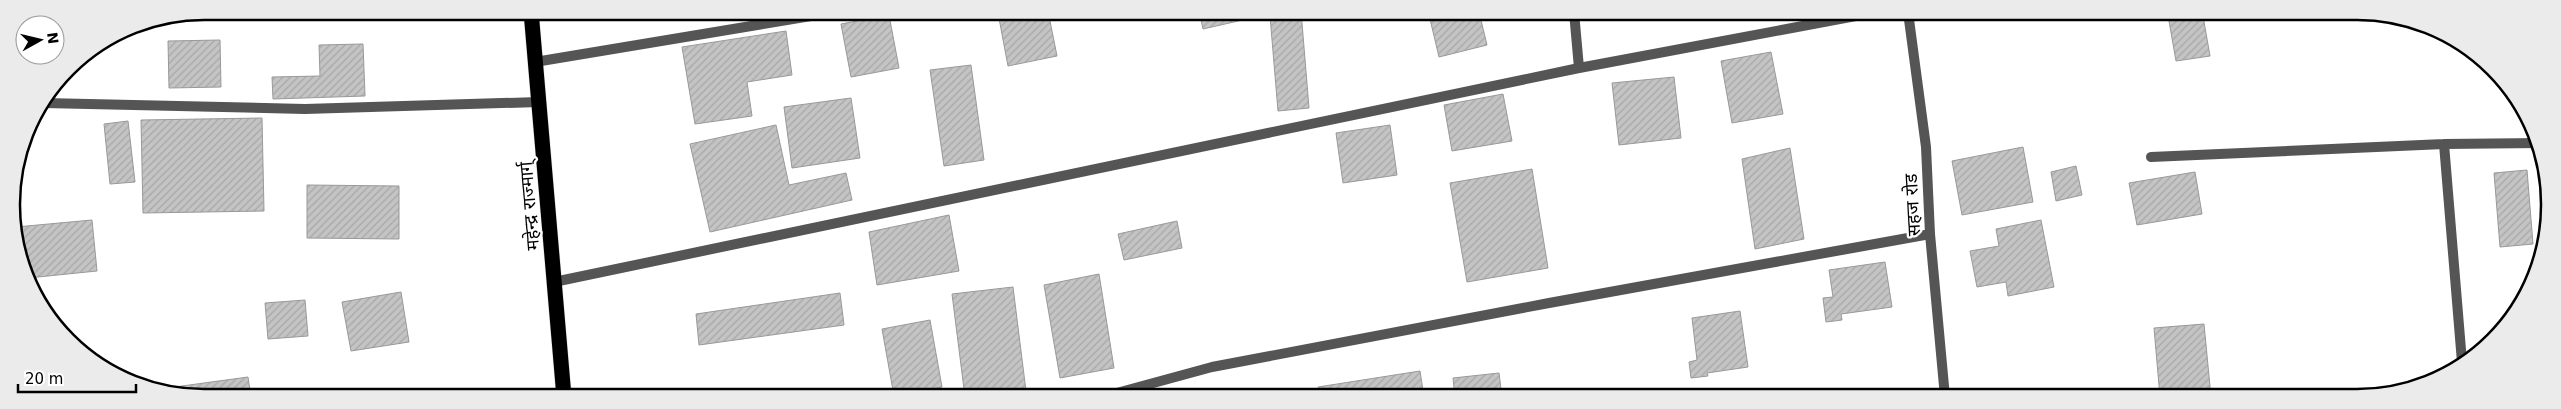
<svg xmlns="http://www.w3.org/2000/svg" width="2561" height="409" viewBox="0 0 2561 409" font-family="'DejaVu Sans','Noto Sans Devanagari',sans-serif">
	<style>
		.building { fill: url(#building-hatch); stroke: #999 }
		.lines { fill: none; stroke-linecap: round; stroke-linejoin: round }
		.highway-casing { stroke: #dbdbdb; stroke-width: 16 }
		.street { stroke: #555; stroke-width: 10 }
		.highway { stroke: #000; stroke-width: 15 }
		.labels { text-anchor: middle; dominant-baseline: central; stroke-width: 4.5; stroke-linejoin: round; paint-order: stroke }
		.street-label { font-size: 18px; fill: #000; stroke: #fff }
		.rim { fill: none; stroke: #000; stroke-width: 2.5 }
	</style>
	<defs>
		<pattern id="building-hatch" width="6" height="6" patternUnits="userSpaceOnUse" patternTransform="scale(1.25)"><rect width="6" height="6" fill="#c4c4c4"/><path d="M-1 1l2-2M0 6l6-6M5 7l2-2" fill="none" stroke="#a7a7a7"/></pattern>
	</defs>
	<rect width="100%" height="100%" fill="#fff"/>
	<!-- building -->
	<path class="building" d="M1004,11H1048L1057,56L1008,66L998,13Z
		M1199,11H1268L1269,14L1203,29Z
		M1289,11H1301L1309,108L1278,111L1270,16L1288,15Z
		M1441,11L1479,12L1487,45L1439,57L1430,19Z
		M889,15L899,68L851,77L841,24Z
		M2203,16L2210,56L2176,61L2169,21Z
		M786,31L792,75L747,82L752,116L695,124L682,47Z
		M220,40L221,87L169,88L168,41Z
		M363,44L365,96L273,99L272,77L320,76L319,45Z
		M1771,52L1783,114L1732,123L1721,61Z
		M971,65L984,160L944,166L930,70Z
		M1674,77L1681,138L1619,145L1612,83Z
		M1503,94L1512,141L1452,151L1444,105Z
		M851,98L860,158L792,168L784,107Z
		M262,118L264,211L143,213L141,120Z
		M128,121L135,182L110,184L104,124Z
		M776,125L789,185L846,173L852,200L710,232L690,144Z
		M1390,125L1397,175L1343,183L1336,133Z
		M2023,147L2033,202L1962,215L1952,161Z
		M1790,148L1804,239L1755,249L1742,159Z
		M2076,166L2082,195L2056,201L2051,172Z
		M1532,169L1548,268L1467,282L1450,183Z
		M2527,170L2533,244L2500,247L2494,173Z
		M2195,172L2202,214L2137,225L2129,183Z
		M307,185L399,186V239L307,238Z
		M949,215L959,271L877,285L869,232Z
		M92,220L97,271L28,278L22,267L16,227Z
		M2041,220L2054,287L2008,296L2006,282L1977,287L1970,251L1999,246L1996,229Z
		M1177,221L1182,248L1124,260L1118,234Z
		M1885,262L1892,307L1841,314L1842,320L1826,322L1823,298L1833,297L1829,270Z
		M1099,274L1114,368L1060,378L1044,285Z
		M1013,287L1026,391L965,397L952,294Z
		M401,292L409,342L351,351L342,302Z
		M840,293L844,325L699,345L696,314Z
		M305,300L308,336L268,339L265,303Z
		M1740,311L1748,367L1707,373L1708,376L1691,378L1689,362L1697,360L1692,318Z
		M930,320L942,387L894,396L882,329Z
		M2204,324L2211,397H2160L2154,328Z
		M1420,371L1424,397H1320L1318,387Z
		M1499,373L1502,397H1455L1453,378Z
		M248,377L251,397H192L160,389Z
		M2432,379L2431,383L2392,392L2391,388Z
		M401,391L402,397H378L377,392Z
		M2327,391L2328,397H2284Z
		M370,393L371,397H332V396Z"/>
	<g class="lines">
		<defs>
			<path id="highway" d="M531,11L564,397"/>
		</defs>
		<!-- highway casing -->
		<use href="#highway" class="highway-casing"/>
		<!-- street -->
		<path class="street" d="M1574,12L1579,68
			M1908,12L1926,147L1930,234L1945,397
			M535,62L841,11
			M44,103L305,109L539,102
			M2444,144L2462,362
			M2151,157L2444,144L2540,143
			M554,282L1579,68L1877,12
			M1102,397L1212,367L1549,303L1930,234"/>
		<!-- highway -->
		<use href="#highway" class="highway"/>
	</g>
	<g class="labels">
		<!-- street labels -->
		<g class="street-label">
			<text transform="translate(1912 205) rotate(-93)">सहज रोड</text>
			<text transform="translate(529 206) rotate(-95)">महेन्द्र राज्मार्ग्</text>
		</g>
	</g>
	<!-- crop -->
	<path d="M0 0H2561V409H0ZM204 20H2357A184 184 0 0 1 2541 204V205A184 184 0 0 1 2357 389H204A184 184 0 0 1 20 205V204A184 184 0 0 1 204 20Z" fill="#ebebeb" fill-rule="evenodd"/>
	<path class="rim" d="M204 20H2357A184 184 0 0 1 2541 204V205A184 184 0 0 1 2357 389H204A184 184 0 0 1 20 205V204A184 184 0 0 1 204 20Z"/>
	<!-- north arrow -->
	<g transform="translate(40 40) rotate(82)"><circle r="24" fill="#ffffff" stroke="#999999"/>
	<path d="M0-4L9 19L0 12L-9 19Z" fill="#000000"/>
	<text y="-8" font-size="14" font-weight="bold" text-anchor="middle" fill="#000000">N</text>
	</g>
	<!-- scale -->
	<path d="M18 384v8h118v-8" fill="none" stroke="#000000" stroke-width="2.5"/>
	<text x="25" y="384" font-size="15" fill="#000000" stroke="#ffffff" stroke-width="4" paint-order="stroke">20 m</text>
</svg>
